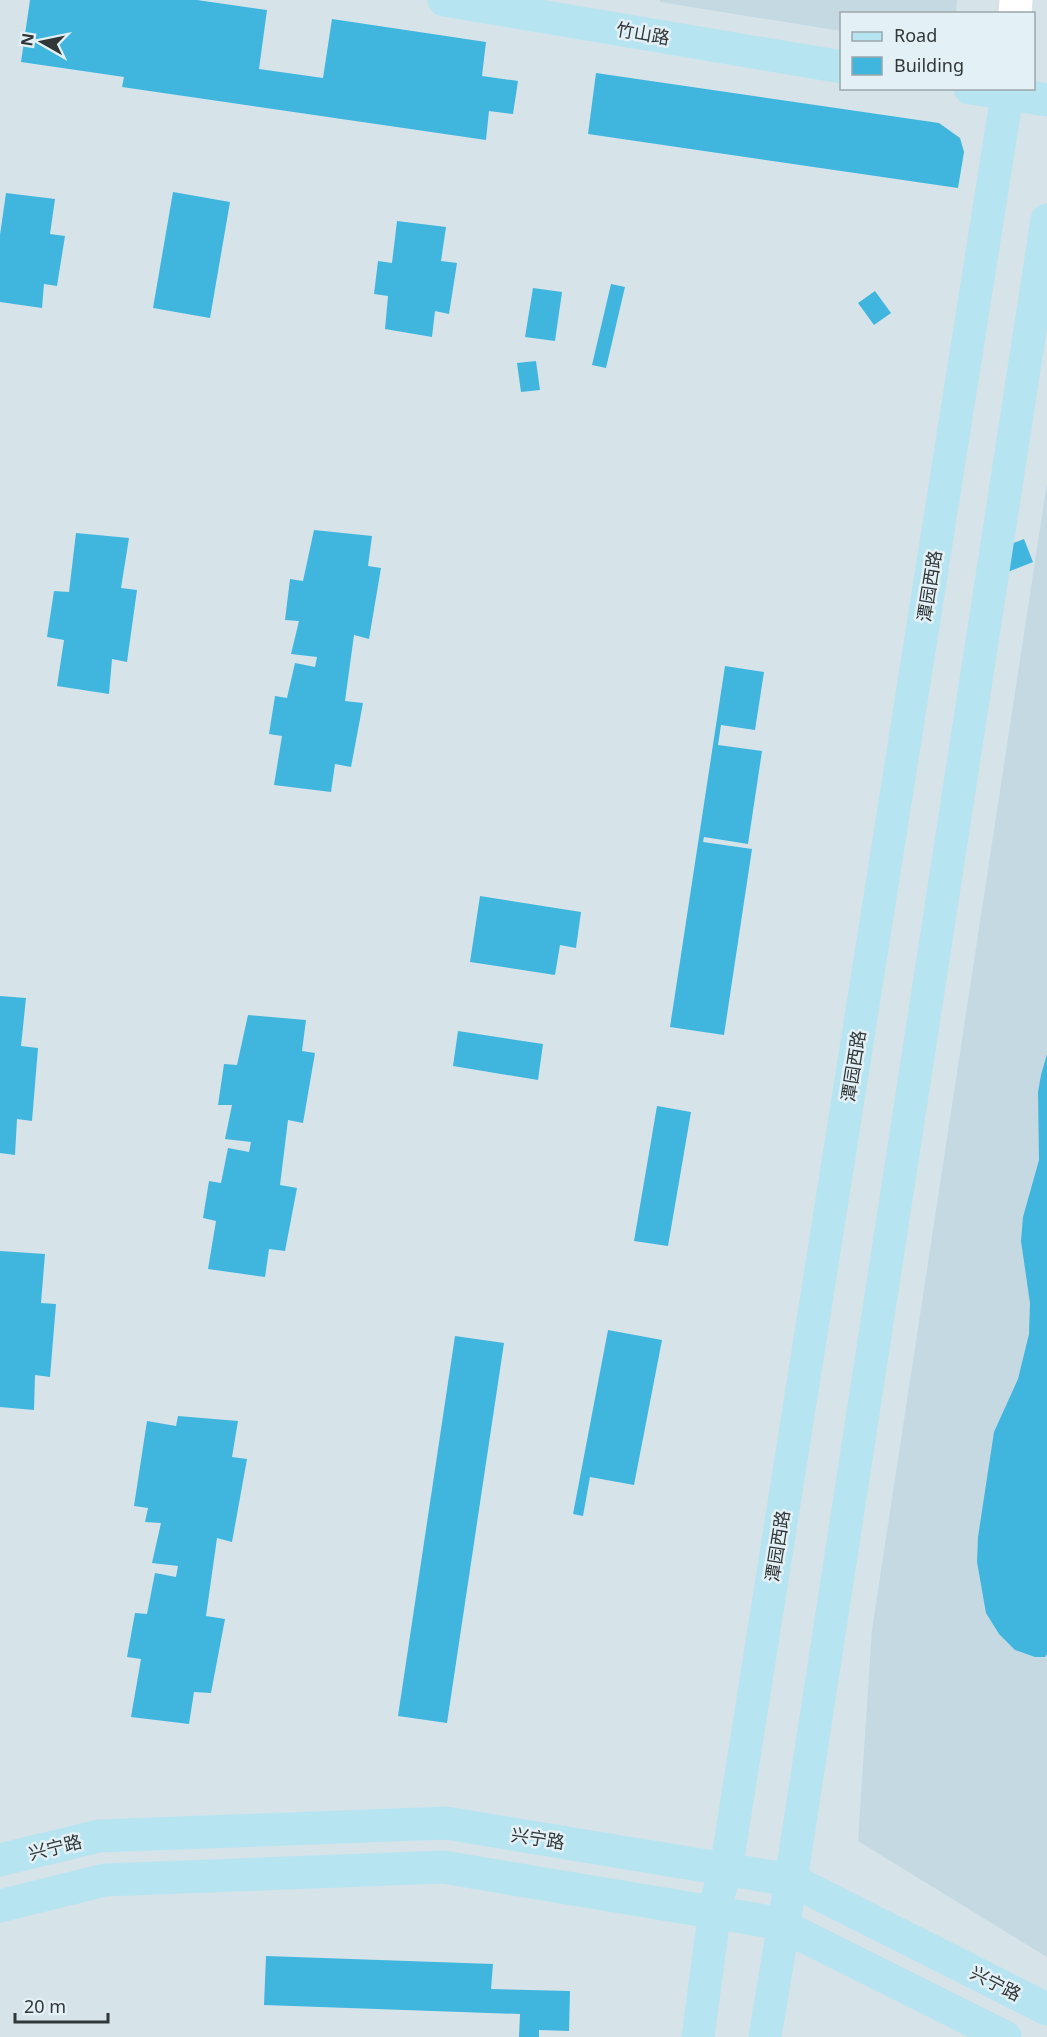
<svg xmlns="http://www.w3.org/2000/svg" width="1047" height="2037" viewBox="0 0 1047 2037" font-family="'Noto Sans','Noto Sans SC',sans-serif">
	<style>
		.built { fill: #c4d9e2 }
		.building { fill: #40b6df }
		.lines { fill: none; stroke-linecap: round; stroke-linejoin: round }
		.street { stroke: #fff; stroke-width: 33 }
		.secondary { stroke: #b7e4f1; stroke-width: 33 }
		.labels { text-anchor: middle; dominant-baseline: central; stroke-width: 5; stroke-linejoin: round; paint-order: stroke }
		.street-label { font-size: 18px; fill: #313739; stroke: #e3f1f6 }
	</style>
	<rect width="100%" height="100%" fill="#d6e3e9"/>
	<!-- built -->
	<path class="built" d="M660,0H957L956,13L842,14L841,31L660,2Z
		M1047,483V1957L858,1841L872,1630Z"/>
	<!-- building -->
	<path class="building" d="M30,0H197L267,10L259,69L323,78L332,19L486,42L482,76L518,81L513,114L489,111L486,140L122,87L124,77L21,62Z
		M596,73L939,123L960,138L964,152L958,188L588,134Z
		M173,192L230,202L210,318L153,308Z
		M6,193L55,199L50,234L65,236L57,286L44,284L42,308L0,302V235Z
		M397,221L446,227L441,261L457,263L449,314L435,311L432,337L385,329L388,296L374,294L378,261L392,263Z
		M611,284L625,287L606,368L592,365Z
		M533,288L562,292L555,341L525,337Z
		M875,291L891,313L874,325L858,303Z
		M536,361L540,390L521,392L517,363Z
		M314,530L372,536L368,566L381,568L369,639L354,635L345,701L363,703L351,767L335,764L331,792L274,785L282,736L269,734L275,696L287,698L295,663L315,667L317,657L291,654L299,621L285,620L290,579L303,581Z
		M76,533L129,538L121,588L137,590L127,662L112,659L109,694L57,686L64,640L47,637L54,591L69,592Z
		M1024,539L1033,562L1005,573L996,550Z
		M725,666L764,672L755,730L721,725L718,745L762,751L748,844L704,837L703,842L752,849L724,1035L670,1027Z
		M480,896L581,912L576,948L560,945L555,975L470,962Z
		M0,996L26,998L21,1046L38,1048L32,1121L17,1119L15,1155L0,1153Z
		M248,1015L306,1020L302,1051L315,1053L303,1123L288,1120L280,1185L297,1188L285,1251L269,1249L265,1277L208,1269L216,1221L203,1218L209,1181L221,1183L228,1148L249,1152L251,1142L225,1139L232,1105H218L224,1064L237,1065Z
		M458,1031L543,1044L538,1080L453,1066Z
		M1047,1054V1654L1045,1657H1035L1015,1650L999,1634L986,1613L977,1562L978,1537L994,1432L1018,1379L1029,1334L1030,1303L1021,1241L1023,1217L1039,1160L1038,1092L1041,1075Z
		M657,1106L691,1112L668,1246L634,1241Z
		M0,1251L45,1254L41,1303L56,1304L50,1377L35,1375L34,1410L0,1407Z
		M608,1330L662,1340L634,1485L590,1477L583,1516L573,1514Z
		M455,1336L504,1343L447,1723L398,1716Z
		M178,1416L238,1421L232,1457L247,1459L232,1542L217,1538L206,1616L225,1619L211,1693L194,1692L189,1724L131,1717L141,1659L127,1657L135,1613L147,1614L155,1573L176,1577L178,1566L152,1563L161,1523L145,1522L148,1508L134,1506L147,1421L176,1426Z
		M266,1956L493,1964L491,1989L570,1991L569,2031L539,2030V2037H519L520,2014L264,2005Z"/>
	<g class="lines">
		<!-- street -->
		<path class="street" d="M1015,14L1016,0"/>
		<!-- secondary -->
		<path class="secondary" d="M444,0L842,67
			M970,88L1047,100
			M0,1860L99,1836L446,1823L791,1880L1047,2009
			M0,1906L105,1880L443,1867L777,1923L1005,2037
			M698,2037L716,1902L726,1870L1007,95
			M765,2037L791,1880L1047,220"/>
	</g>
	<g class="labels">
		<!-- street labels -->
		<g class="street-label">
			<text transform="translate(643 33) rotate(10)">竹山路</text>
			<text transform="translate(929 586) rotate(-81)">潭园西路</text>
			<text transform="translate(853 1066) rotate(-81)">潭园西路</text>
			<text transform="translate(777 1546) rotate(-81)">潭园西路</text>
			<text transform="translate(538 1838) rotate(9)">兴宁路</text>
			<text transform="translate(55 1847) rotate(-14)">兴宁路</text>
			<text transform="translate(996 1983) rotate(27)">兴宁路</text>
		</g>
	</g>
	<!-- legend -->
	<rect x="840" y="12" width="195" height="78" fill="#e3f1f6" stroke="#9ca7aa" stroke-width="1.5"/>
	<rect x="852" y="32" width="30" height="9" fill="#b7e4f1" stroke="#9ca7aa" stroke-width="1.5"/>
	<text x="894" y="42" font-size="18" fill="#313739">Road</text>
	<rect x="852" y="57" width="30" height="18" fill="#40b6df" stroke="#9ca7aa" stroke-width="1.5"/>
	<text x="894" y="72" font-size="18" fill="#313739">Building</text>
	<!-- north arrow -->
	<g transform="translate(42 42) rotate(279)" stroke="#e3f1f6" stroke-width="4.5" paint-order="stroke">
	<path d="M0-4.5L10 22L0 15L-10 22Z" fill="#313739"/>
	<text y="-9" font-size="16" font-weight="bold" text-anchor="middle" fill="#313739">N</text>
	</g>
	<!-- scale -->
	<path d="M15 2013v9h93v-9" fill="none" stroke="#313739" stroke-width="3"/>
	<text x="24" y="2013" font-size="18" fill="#313739" stroke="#e3f1f6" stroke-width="4.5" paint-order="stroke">20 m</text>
</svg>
